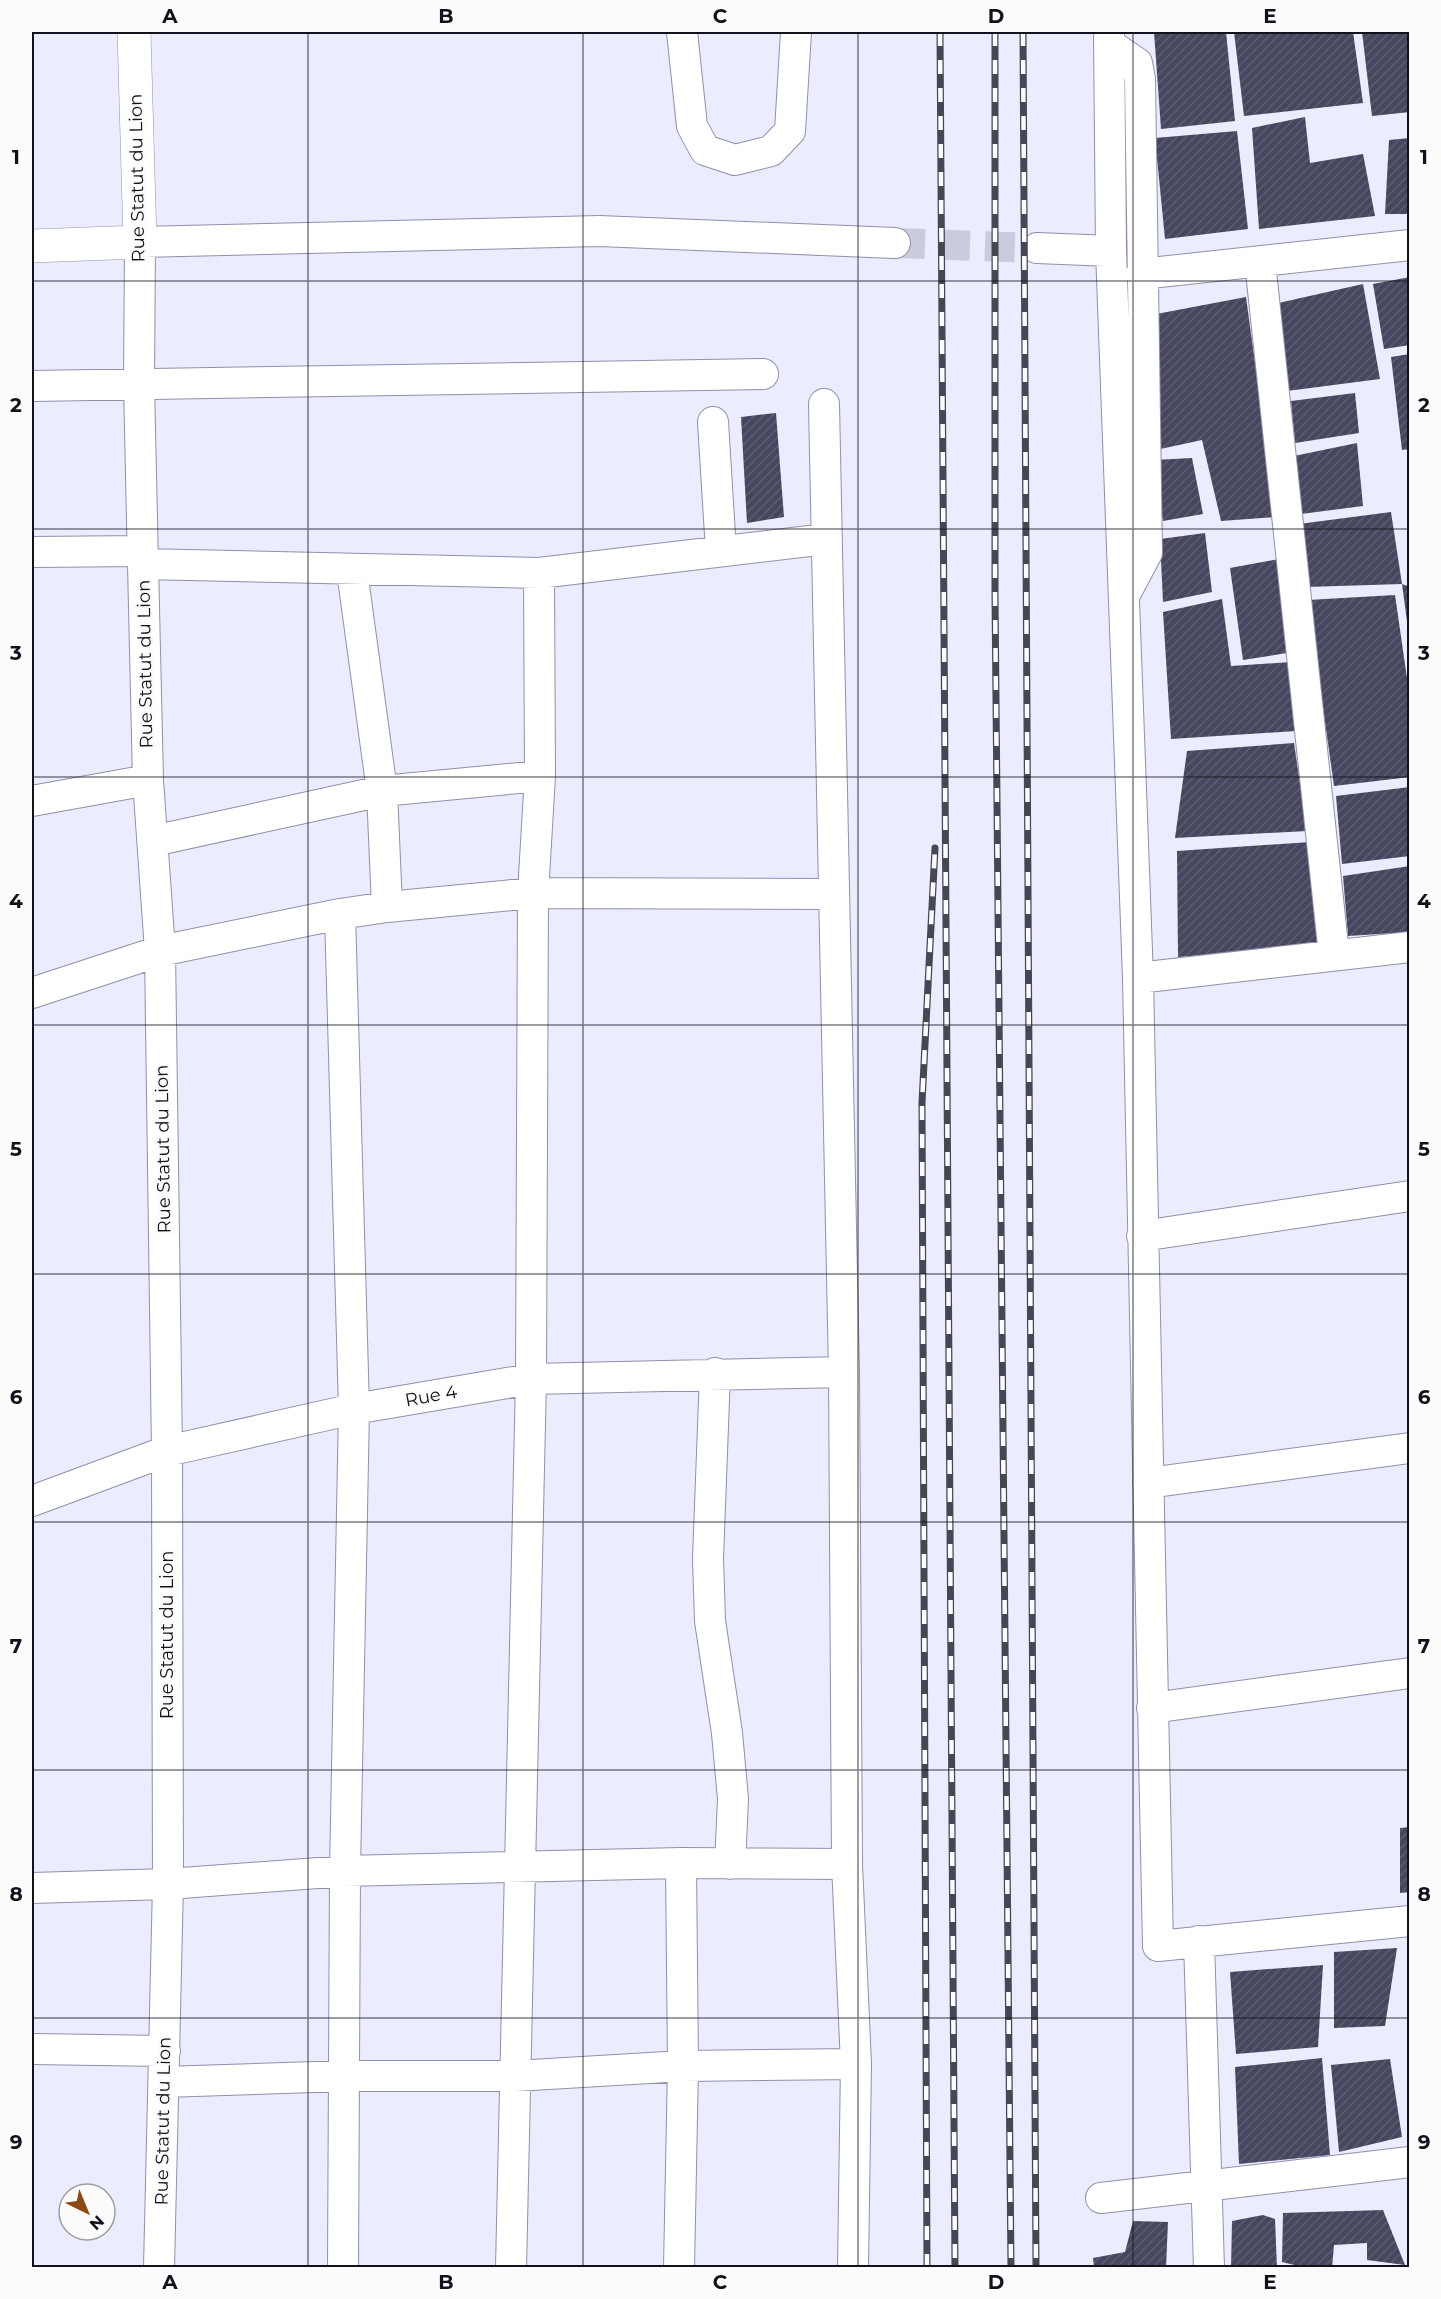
<svg xmlns="http://www.w3.org/2000/svg" width="1441" height="2299" viewBox="0 0 1441 2299" font-family="Montserrat,sans-serif">
	<style>
		.building { fill: url(#building-hatch) }
		.lines { fill: none; stroke-linecap: round; stroke-linejoin: round }
		.minor-tunnel { stroke: #cacbdc; stroke-width: 30; stroke-dasharray: 30 15; stroke-linecap: butt }
		.minor-casing { stroke: #8f90ab; stroke-width: 32 }
		.tertiary-casing { stroke: #8f90ab; stroke-width: 34 }
		.minor { stroke: #fff; stroke-width: 30 }
		.tertiary { stroke: #fff; stroke-width: 33 }
		.rail-casing { stroke: #474753; stroke-width: 7 }
		.rail { stroke: #fbfbfb; stroke-width: 4.5; stroke-dasharray: 14; stroke-linecap: butt }
		.grid { fill: none; stroke: #12121c; stroke-width: 1.5; stroke-opacity: 0.55 }
		.labels { text-anchor: middle; dominant-baseline: central; stroke-width: 6; stroke-linejoin: round; paint-order: stroke }
		.street-label { font-size: 18px; fill: #12121c; stroke: #fbfbfb }
		.neatline { fill: none; stroke: #12121c; stroke-width: 2 }
		.grid-label { font-size: 20px; text-anchor: middle; font-weight: bold; fill: #12121c }
	</style>
	<defs>
		<pattern id="building-hatch" width="6" height="6" patternUnits="userSpaceOnUse" patternTransform="scale(1.5)"><rect width="6" height="6" fill="#46465f"/><path d="M-1 1l2-2M0 6l6-6M5 7l2-2" fill="none" stroke="#5d5d71"/></pattern>
	</defs>
	<rect width="100%" height="100%" fill="#ebecfe"/>
	<!-- building -->
	<path class="building" d="M1154,32H1226L1235,121L1161,129Z
		M1234,32H1353L1363,103L1244,116Z
		M1362,32H1410V112L1372,116Z
		M1305,117L1310,163L1363,154L1375,216L1259,229L1252,128Z
		M1237,131L1248,229L1165,239L1155,138Z
		M1410,138V214H1385L1389,140Z
		M1410,277V345L1384,349L1373,284Z
		M1363,284L1380,379L1287,391L1274,304Z
		M1246,297L1276,517L1221,521L1202,440L1151,451V315Z
		M1410,354V449L1402,450L1391,357Z
		M1355,393L1359,433L1295,443L1291,401Z
		M776,413L784,517L747,523L741,417Z
		M1357,443L1363,506L1301,514L1294,456Z
		M1192,458L1203,514L1163,521L1154,460Z
		M1391,512L1402,584L1306,587L1299,524Z
		M1205,533L1212,592L1163,602L1160,539Z
		M1279,559L1287,653L1243,660L1230,568Z
		M1402,584L1410,587V629H1408Z
		M1395,595L1410,699V777L1334,786L1308,600Z
		M1222,599L1231,666L1291,662L1296,731L1171,739L1163,612Z
		M1294,743L1307,831L1175,838L1187,751Z
		M1410,787V856L1342,864L1336,796Z
		M1311,842L1323,946L1178,957L1177,851Z
		M1410,866V932L1348,936L1343,876Z
		M1410,1827V1892L1400,1893V1828Z
		M1397,1948L1385,2026L1334,2028V1952Z
		M1323,1965L1318,2047L1236,2054L1230,1972Z
		M1322,2058L1330,2155L1239,2164L1235,2067Z
		M1390,2059L1402,2137L1339,2152L1331,2065Z
		M1383,2210L1405,2265L1367,2260V2243L1334,2245L1332,2268H1307L1282,2262L1283,2213Z
		M1263,2215L1275,2219L1277,2268H1231L1232,2221Z
		M1133,2221L1168,2222L1166,2268H1094L1093,2258L1125,2252Z"/>
	<g class="lines">
		<!-- minor-tunnel -->
		<path class="minor-tunnel" d="M895,243L1037,248"/>
		<defs>
			<path id="minor" d="M682,32L692,126L705,150L735,160L771,151L790,131L796,32
				M1109,32L1111,251L1138,978L1158,1946L1410,1921
				M1109,44L1137,63L1140,79L1147,553L1124,596
				M1037,248L1111,251
				M1260,262L1334,955
				M1141,274L1410,245
				M32,386L763,374
				M824,404L844,1372L847,1864L856,2064L853,2268
				M713,422L721,551
				M32,552L142,551
				M143,564L539,573L826,539
				M352,571L382,791L387,907
				M32,801L148,780
				M153,841L382,791L540,776
				M340,914L354,1409L345,1871L343,2268
				M1138,978L1410,947
				M32,993L160,951L340,914L387,907L533,893L833,894
				M1142,1236L1410,1196
				M715,1373L708,1559L710,1621L727,1733L733,1799L730,1864
				M1148,1483L1410,1448
				M32,1501L167,1451L354,1409L531,1379L844,1372
				M1152,1708L1410,1673
				M32,1888L168,1884L345,1871L681,1863L847,1864
				M1199,1941L1209,2268
				M32,2049L165,2051
				M164,2082L345,2076H515L683,2066L856,2064
				M1101,2198L1410,2162
				M159,2268L168,1884L167,1451L160,951L148,780L143,564L139,384L140,242L599,231L895,243
				M511,2268L531,1379L533,893L540,776L539,573
				M679,2268L683,2066L681,1863"/>
			<path id="tertiary" d="M32,246L140,242L134,32"/>
		</defs>
		<!-- minor casing -->
		<use href="#minor" class="minor-casing"/>
		<!-- tertiary casing -->
		<use href="#tertiary" class="tertiary-casing"/>
		<!-- minor -->
		<use href="#minor" class="minor"/>
		<!-- tertiary -->
		<use href="#tertiary" class="tertiary"/>
		<defs>
			<path id="rail" d="M940,32L955,2268
				M995,32V594L1011,2268
				M1023,32L1036,2268
				M927,2268L922,1103L935,848"/>
		</defs>
		<!-- rail casing -->
		<use href="#rail" class="rail-casing"/>
		<!-- rail -->
		<use href="#rail" class="rail"/>
	</g>
	<!-- grid -->
	<path class="grid" d="M308,32V2268M583,32V2268M858,32V2268M1133,32V2268M32,281H1410M32,529H1410M32,777H1410M32,1025H1410M32,1274H1410M32,1522H1410M32,1770H1410M32,2018H1410"/>
	<g class="labels">
		<!-- street labels -->
		<g class="street-label">
			<text transform="translate(137 178) rotate(-91)">Rue Statut du Lion</text>
			<text transform="translate(145 664) rotate(-91)">Rue Statut du Lion</text>
			<text transform="translate(163 1149) rotate(-91)">Rue Statut du Lion</text>
			<text transform="translate(431 1396) rotate(-10)">Rue 4</text>
			<text transform="translate(167 1635) rotate(-90)">Rue Statut du Lion</text>
			<text transform="translate(163 2121) rotate(-89)">Rue Statut du Lion</text>
		</g>
	</g>
	<!-- border -->
	<rect width="1441" height="2299" fill="none" stroke="#fbfbfb" stroke-width="66"/>
	<!-- north arrow -->
	<g transform="translate(87 2212) rotate(137)"><circle r="28" fill="#fbfbfb" stroke="#9e9ea2" stroke-width="1.5"/>
	<path d="M0-4.5L10 22L0 15L-10 22Z" fill="#8b4a14"/>
	<text y="-9" font-size="16" font-weight="bold" text-anchor="middle" fill="#12121c">N</text>
	</g>
	<rect x="33" y="33" width="1375" height="2233" class="neatline"/>
	<g class="grid-label">
		<text x="170" y="23">A</text>
		<text x="446" y="23">B</text>
		<text x="720" y="23">C</text>
		<text x="996" y="23">D</text>
		<text x="1270" y="23">E</text>
		<text x="16" y="164">1</text>
		<text x="1424" y="164">1</text>
		<text x="16" y="412">2</text>
		<text x="1424" y="412">2</text>
		<text x="16" y="660">3</text>
		<text x="1424" y="660">3</text>
		<text x="16" y="908">4</text>
		<text x="1424" y="908">4</text>
		<text x="16" y="1156">5</text>
		<text x="1424" y="1156">5</text>
		<text x="16" y="1404">6</text>
		<text x="1424" y="1404">6</text>
		<text x="16" y="1653">7</text>
		<text x="1424" y="1653">7</text>
		<text x="16" y="1901">8</text>
		<text x="1424" y="1901">8</text>
		<text x="16" y="2149">9</text>
		<text x="1424" y="2149">9</text>
		<text x="170" y="2289">A</text>
		<text x="446" y="2289">B</text>
		<text x="720" y="2289">C</text>
		<text x="996" y="2289">D</text>
		<text x="1270" y="2289">E</text>
	</g>
</svg>
